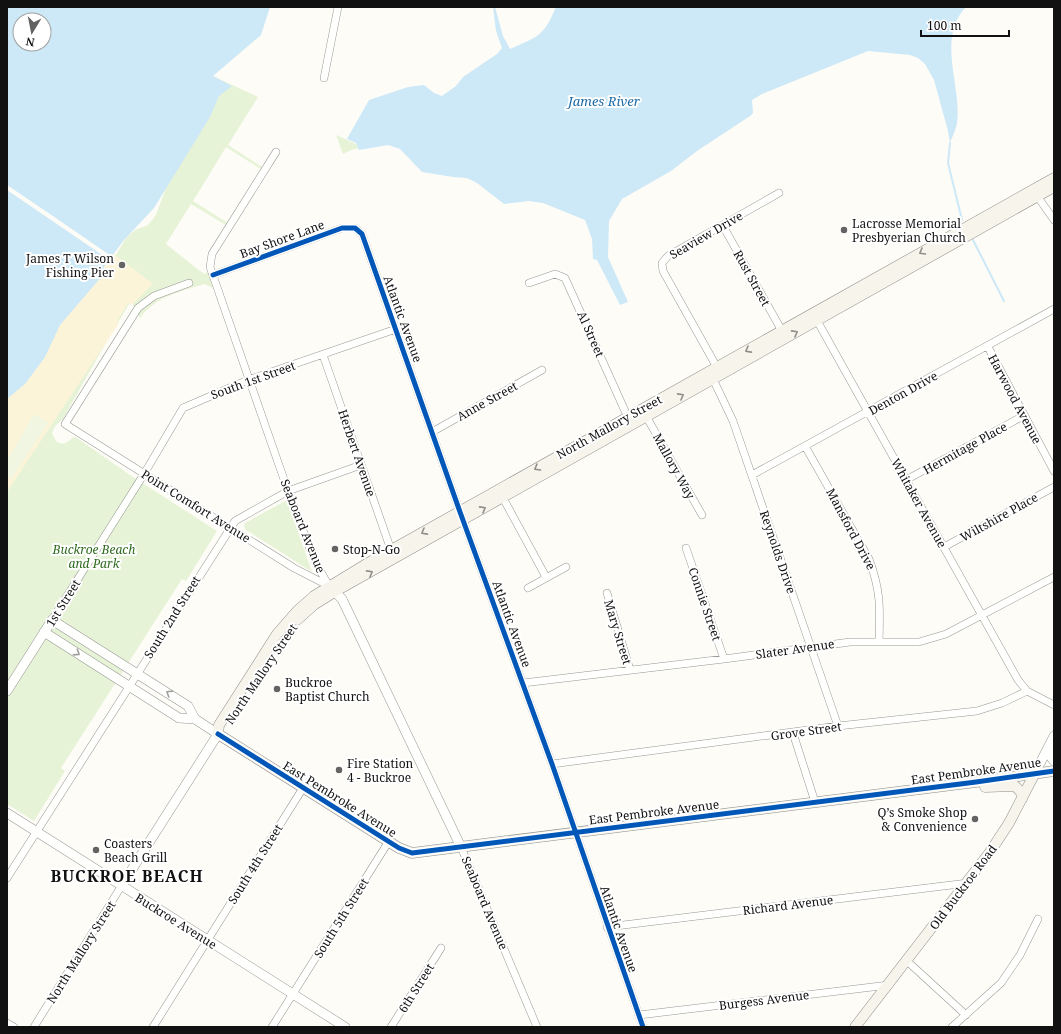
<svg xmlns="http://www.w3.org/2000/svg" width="1061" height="1034" viewBox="0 0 1061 1034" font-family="'Noto Serif',serif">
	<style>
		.green { fill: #e7f3d7 }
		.sand { fill: #fcf4d9 }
		.pitch { fill: #f0f6e1 }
		.water { fill: #cde8f7; fill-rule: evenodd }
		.pier { fill: #fdfcf7 }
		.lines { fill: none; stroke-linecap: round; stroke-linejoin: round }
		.stream { stroke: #cde8f7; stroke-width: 2 }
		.minor-casing { stroke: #979795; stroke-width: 8 }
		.tertiary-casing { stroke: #979795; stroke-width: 10 }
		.secondary-casing { stroke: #8e8d8b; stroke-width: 11 }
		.minor { stroke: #fffffe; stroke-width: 7 }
		.tertiary { stroke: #fffffe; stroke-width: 9 }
		.secondary { stroke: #f6f4eb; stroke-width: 10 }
		.cycleway-casing { stroke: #fff; stroke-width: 8 }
		.cycleway { stroke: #0057b8; stroke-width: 5 }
		.oneway { stroke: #8f8e89 }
		.oneway2 { stroke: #a0a09f }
		.poi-dot { fill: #646362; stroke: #fff; stroke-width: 1.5 }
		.labels { text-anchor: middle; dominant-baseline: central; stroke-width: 4; stroke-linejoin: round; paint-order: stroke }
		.poi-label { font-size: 12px; fill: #111; stroke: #fff; text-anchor: start }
		.street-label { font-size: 12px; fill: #111; stroke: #fff }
		.park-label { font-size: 12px; font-style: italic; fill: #2f6b1f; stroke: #fff }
		.water-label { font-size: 13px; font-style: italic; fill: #1768a6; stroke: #fff }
		.district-label { font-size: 16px; font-weight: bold; letter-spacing: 1px; fill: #111; stroke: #fff }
	</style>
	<rect width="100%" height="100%" fill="#fdfcf7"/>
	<!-- green -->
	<path class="green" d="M213,76L258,97L228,145L265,169L264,171L226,147L193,201L231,225L229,227L191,204L166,244L200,271L205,274L208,272L213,288L204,284C180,292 156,296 140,318L131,301L108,339L63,419L56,425L52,433L56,441C63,446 67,443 73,437L77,438L130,475L217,531L186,581L182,579L61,768L65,771L34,821L7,804V387L113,260L126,238L135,230L148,225L156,215L174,166Z
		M336,135L365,148L354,149L343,154Z
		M287,500L312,572L246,530L244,527L245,523Z"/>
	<!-- sand -->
	<path class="sand" d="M96,240L153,284L133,304L128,303L118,320L119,323L7,492V358Z"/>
	<!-- pitch -->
	<path class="pitch" d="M34,414L48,423L12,478L7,475V461Z"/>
	<!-- water -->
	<path class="water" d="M7,7H270L261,35L213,76L232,86L219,96L210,117L154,208L124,240L104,267L103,275L60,325L45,357L25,384L7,399ZM20,20H44V44H20Z
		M493,7H495L503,36L510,49C539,36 543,37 556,7H966C936,38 962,86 957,123C956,130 952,137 950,143L948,131L934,80L925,64L918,58L910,55L868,51L762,94L752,100L753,113L750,116L697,151L671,171L622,199L609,221L608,257L628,302L620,305L597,260L593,259L592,239L585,220L543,203L529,201L504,204L477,183L467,178L453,177L422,172L400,149L388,145L359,150L356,143L347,139L369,100L408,87L424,85L434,93L442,96L456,86L463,77L497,54L502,48L496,31Z"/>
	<!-- pier -->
	<path class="pier" d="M7,185L50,214L114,258L111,261L7,190Z"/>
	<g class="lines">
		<!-- stream -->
		<path class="stream" d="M950,143L948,163L962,220
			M973,240L1004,301"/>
		<defs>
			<path id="minor" d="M324,78L338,7
				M276,152L212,254L210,267L288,491L315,562L329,586
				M1035,193L1054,220
				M723,226L782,331
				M213,275L342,228H355L362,234L460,512L552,764L643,1027
				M189,283L154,296L138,308L65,424L294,568L329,586
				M529,283L555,274L565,278L630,422
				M815,317L1018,680L1027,691
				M988,347L1054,471
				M323,355L391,550
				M719,371L663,271L662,263L668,256L779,193
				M713,379L733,421L838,726
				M646,416L702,515
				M432,432L542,370
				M805,446L869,559C881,591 880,608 879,642
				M752,475L1054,309
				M906,480L1023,416
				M503,498L546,577
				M944,547L1054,487
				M686,548L724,659
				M528,588L566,567
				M607,593L630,670
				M52,620L144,474L183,408L248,380L396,329
				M523,683L724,659L850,642H919L946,634L1054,577
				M793,733L815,802
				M552,764L838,726L977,711L1002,703L1027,691L1054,705
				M461,847L537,1027
				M7,878L235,521L288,491L361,465
				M607,927L968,883
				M907,961L966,1015
				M639,1015L889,985
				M7,1023L14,1027
				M34,1027L122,885
				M153,1027L303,788
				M272,1027L389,841
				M391,1027L441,948
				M952,1027L1001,983L1020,955L1038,919"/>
			<path id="tertiary" d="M330,587L342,599L461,847
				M44,632L179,718L195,719L218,734L122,885
				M7,691L52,620L188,706L195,719
				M1049,746L1050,756L1054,761
				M1035,773L1054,736
				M7,813L345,1027"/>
			<path id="secondary" d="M297,620L315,604L336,591L1054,187
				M218,734L219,725L277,634L297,611L314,596L368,563L1054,178
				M218,734L399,848L412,853L976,782L1054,771
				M985,787L1015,786L1021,792L1022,799
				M855,1027L990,852L1009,823L1035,773"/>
		</defs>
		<!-- minor casing -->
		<use href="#minor" class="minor-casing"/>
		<!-- tertiary casing -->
		<use href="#tertiary" class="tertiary-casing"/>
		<!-- secondary casing -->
		<use href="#secondary" class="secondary-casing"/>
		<!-- minor -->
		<use href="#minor" class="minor"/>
		<!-- tertiary -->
		<use href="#tertiary" class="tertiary"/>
		<!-- secondary -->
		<use href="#secondary" class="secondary"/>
		<defs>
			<path id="cycleway" d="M213,275L342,228H355L362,234L460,512L552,764L643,1027
				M218,734L399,848L412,853L976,782L1054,771"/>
		</defs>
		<!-- cycleway casing -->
		<use href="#cycleway" class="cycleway-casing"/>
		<!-- cycleway -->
		<use href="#cycleway" class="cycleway"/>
	</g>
	<!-- one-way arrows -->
	<defs><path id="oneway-chevron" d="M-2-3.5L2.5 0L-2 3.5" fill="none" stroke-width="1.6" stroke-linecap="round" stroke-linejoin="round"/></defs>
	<g class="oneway">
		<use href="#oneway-chevron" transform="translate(922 252) rotate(150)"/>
		<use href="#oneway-chevron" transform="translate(795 333) rotate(-29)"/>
		<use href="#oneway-chevron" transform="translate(748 350) rotate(151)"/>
		<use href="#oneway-chevron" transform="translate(681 396) rotate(-29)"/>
		<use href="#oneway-chevron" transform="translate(537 468) rotate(150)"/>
		<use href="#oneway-chevron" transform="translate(483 509) rotate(-29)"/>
		<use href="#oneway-chevron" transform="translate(424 532) rotate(151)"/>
		<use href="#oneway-chevron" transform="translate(370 573) rotate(-29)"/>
	</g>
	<g class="oneway2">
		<use href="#oneway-chevron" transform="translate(77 653) rotate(33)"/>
		<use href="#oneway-chevron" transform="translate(169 693) rotate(-148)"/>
	</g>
	<!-- markers -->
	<g class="poi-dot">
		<circle cx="844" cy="230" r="4"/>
		<circle cx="122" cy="265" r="4"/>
		<circle cx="335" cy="549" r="4"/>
		<circle cx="277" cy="689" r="4"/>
		<circle cx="339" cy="770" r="4"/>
		<circle cx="975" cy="819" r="4"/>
		<circle cx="96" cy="850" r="4"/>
	</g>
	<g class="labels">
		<!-- poi labels -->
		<g class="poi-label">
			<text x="852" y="223">Lacrosse Memorial<tspan x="852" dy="14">Presbyerian Church</tspan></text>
			<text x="114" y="258" text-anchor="end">James T Wilson<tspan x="114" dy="14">Fishing Pier</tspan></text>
			<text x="343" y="549">Stop-N-Go</text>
			<text x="285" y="682">Buckroe<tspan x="285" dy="14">Baptist Church</tspan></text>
			<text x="347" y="763">Fire Station<tspan x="347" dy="14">4 - Buckroe</tspan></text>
			<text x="967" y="812" text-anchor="end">Q’s Smoke Shop<tspan x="967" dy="14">&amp; Convenience</tspan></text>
			<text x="104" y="843">Coasters<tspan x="104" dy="14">Beach Grill</tspan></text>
		</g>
		<!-- street labels -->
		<g class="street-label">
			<text transform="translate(706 235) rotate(-30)">Seaview Drive</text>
			<text transform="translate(282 239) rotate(-20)">Bay Shore Lane</text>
			<text transform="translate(752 278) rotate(61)">Rust Street</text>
			<text transform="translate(403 319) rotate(70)">Atlantic Avenue</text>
			<text transform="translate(591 334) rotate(66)">Al Street</text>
			<text transform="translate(253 380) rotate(-20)">South 1st Street</text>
			<text transform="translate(903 393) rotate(-29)">Denton Drive</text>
			<text transform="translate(1015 399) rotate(62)">Harwood Avenue</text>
			<text transform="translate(487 401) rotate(-29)">Anne Street</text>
			<text transform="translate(609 427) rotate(-29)">North Mallory Street</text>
			<text transform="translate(965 448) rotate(-29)">Hermitage Place</text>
			<text transform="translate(357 453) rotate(71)">Herbert Avenue</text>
			<text transform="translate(674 466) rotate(61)">Mallory Way</text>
			<text transform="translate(919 503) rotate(61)">Whitaker Avenue</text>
			<text transform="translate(196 506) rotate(32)">Point Comfort Avenue</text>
			<text transform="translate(999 517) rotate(-29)">Wiltshire Place</text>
			<text transform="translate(303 526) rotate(68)">Seaboard Avenue</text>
			<text transform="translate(851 529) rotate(62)">Mansford Drive</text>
			<text transform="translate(778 552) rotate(71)">Reynolds Drive</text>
			<text transform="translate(63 603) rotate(-58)">1st Street</text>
			<text transform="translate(705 604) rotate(71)">Connie Street</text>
			<text transform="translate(172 617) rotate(-58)">South 2nd Street</text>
			<text transform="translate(512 624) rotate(70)">Atlantic Avenue</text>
			<text transform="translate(618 632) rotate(73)">Mary Street</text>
			<text transform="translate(795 649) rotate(-8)">Slater Avenue</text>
			<text transform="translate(261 674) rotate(-56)">North Mallory Street</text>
			<text transform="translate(806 731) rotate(-8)">Grove Street</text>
			<text transform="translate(976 771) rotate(-8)">East Pembroke Avenue</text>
			<text transform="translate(340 799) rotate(32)">East Pembroke Avenue</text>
			<text transform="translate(654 812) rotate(-7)">East Pembroke Avenue</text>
			<text transform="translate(255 864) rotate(-58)">South 4th Street</text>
			<text transform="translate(963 887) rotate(-53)">Old Buckroe Road</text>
			<text transform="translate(485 903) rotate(67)">Seaboard Avenue</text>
			<text transform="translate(788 905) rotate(-7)">Richard Avenue</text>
			<text transform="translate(341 918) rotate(-58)">South 5th Street</text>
			<text transform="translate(176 921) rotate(32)">Buckroe Avenue</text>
			<text transform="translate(619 929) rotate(71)">Atlantic Avenue</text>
			<text transform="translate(81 952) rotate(-58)">North Mallory Street</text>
			<text transform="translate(416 988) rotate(-58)">6th Street</text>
			<text transform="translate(764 1000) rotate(-7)">Burgess Avenue</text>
		</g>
		<!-- park labels -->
		<g class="park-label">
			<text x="94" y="549">Buckroe Beach<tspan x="94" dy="14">and Park</tspan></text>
		</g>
		<!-- water labels -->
		<g class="water-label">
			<text x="604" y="101">James River</text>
		</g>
		<!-- district labels -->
		<g class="district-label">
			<text x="127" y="876">BUCKROE BEACH</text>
		</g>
	</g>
	<!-- border -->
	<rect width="1061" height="1034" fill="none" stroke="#111111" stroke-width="16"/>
	<!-- north arrow -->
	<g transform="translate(32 32) rotate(190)"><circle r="19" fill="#ffffff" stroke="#a0a0a0"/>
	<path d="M0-3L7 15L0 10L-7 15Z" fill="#646362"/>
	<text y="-6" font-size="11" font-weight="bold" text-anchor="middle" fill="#111111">N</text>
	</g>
	<!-- scale -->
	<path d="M921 30v6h88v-6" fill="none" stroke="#111111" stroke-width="2"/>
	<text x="927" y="30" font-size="12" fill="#111111" stroke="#ffffff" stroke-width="3" paint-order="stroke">100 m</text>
</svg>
